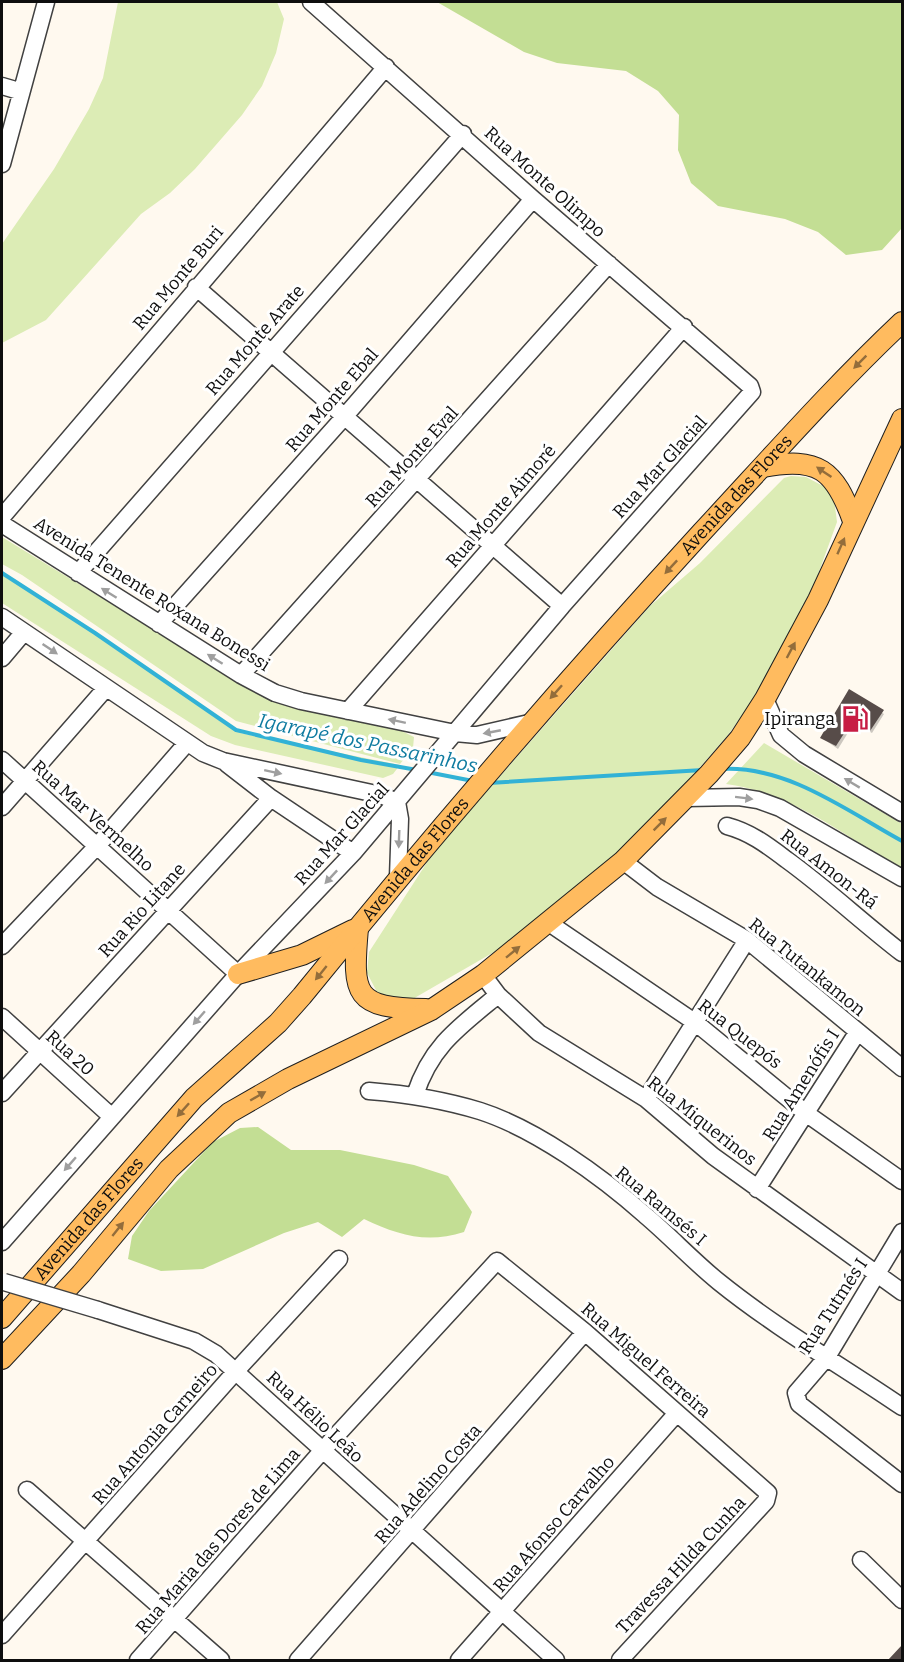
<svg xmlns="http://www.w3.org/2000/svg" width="904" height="1662" viewBox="0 0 904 1662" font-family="Bitter,serif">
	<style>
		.green { fill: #dcecb5 }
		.forest { fill: #c3de94 }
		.shadow { fill: #0003 }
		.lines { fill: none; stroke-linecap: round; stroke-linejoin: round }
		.stream { stroke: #32b2d6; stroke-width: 4 }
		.building { fill: #574c49 }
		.minor-casing { stroke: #414141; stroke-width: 19 }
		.major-casing { stroke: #1f1f1f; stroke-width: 22 }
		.minor { stroke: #fff; stroke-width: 16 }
		.major { stroke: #ffbb5f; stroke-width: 20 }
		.minor-bridge-casing { stroke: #414141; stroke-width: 19; stroke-linecap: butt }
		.minor-bridge { stroke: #fff; stroke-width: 16 }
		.oneway { fill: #936d3b }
		.oneway2 { fill: #9f9f9f }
		.labels { text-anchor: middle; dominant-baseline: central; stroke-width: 6; stroke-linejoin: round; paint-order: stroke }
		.street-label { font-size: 18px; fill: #0e0e0e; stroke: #fff }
		.poi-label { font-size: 18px; fill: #0e0e0e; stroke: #fff; text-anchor: end }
		.water-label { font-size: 20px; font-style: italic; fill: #0f7ba0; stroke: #fff }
	</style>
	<rect width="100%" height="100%" fill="#fff9ef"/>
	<!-- green -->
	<path class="green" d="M118,2H277L284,19L276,53L262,86L242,115L195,169L170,193L141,214L46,320L2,343V244L54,169L89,109L103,78Z
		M791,476L806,477L825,487L834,499L837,522L808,602L761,689L728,735L682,788L616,854L501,948L411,1000L383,996L377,992L367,973L369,952L435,850L650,606L700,563L784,478Z
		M2,537L262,696L402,731L414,737L413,748L400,764L236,721L22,575L2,564Z
		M2,575L117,648L240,733L400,765L393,774L383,778L235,745L211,736L2,603Z
		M764,743L902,824V870C847,837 791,792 726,784Z"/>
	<!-- forest -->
	<path class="forest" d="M437,2H902V228L882,250L846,255L818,232L785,219L718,206L691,183L678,150L679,115L658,91L626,71L557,63L524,52Z
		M258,1127L291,1150H340L414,1165L448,1176L472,1212L464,1232C426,1244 398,1235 364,1219L342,1237L318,1222L284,1233L203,1269L161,1271L128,1259L132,1236L149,1211L213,1142L240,1128Z"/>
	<!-- shadow -->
	<path class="shadow" d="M849,691L884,714L872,733L854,723L838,749L822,738Z"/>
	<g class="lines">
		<!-- stream -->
		<path class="stream" d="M2,573L95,633L236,730L361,760L417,770
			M723,769C788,766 847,811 902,841
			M427,772L473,781
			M489,783L703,770"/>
	</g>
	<!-- building -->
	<path class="building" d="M849,689L884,710L870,731L852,721L836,746L820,738Z
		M902,1645V1660H888Z"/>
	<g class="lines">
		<defs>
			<path id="minor" d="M2,86L19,91
				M2,164L46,2
				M196,287L562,606
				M2,517L386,67
				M2,524L241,675L275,693L301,701L455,733L477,735L529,723
				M78,573L463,134
				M2,617L203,753L223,761L381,795L397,802
				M159,624L345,416L533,199
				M2,658L24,632
				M241,675L609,264
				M765,699L781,735L804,754L902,813
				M348,711L684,327
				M2,760L238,974
				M227,764L271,798L353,853
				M686,798L739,797L758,800L780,808L902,878
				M397,802L400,819L398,877
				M2,807L106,688
				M727,826C750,832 767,845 787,860C827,889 863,923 902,953
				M623,861L657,887L747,940L902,1068
				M549,923L696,1023L807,1114L902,1181
				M2,946L98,845L186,744
				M483,975L498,995L539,1033L646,1099L713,1156L902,1292
				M2,1017L112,1117
				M369,1091C407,1094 444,1100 480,1111C536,1129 601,1176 645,1215C670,1236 693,1261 719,1282C776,1328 842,1366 902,1407
				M2,1093L271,798
				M415,1095C431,1046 459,1027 498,995
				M646,1099L747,940
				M757,1189L857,1033
				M902,1232L827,1357L796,1393L799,1404L902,1484
				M2,1242L238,974L353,853L562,606L752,392L750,386L533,199L311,2
				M98,1310L194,1341L216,1354L556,1660
				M27,1490L221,1660
				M861,1560L902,1600
				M2,1635L236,1371L339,1259
				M138,1660L322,1451L497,1261L585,1332L768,1493L766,1501L620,1660
				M298,1660L585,1332
				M459,1660L677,1413"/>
			<g id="major">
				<path d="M763,467C818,456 835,470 853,521"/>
				<path d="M358,928C352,996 354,1008 426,1009"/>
				<path d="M238,974L302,955L353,930"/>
				<path id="s1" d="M2,1318L194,1098L278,1023L302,996C432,836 563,684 702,532C768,461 832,388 902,322"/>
				<path d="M2,1359L81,1274L169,1169L229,1113L288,1079L431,1010L483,975L623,861L709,774L740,738L765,699L818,600L902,419"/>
			</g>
		</defs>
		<!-- minor casing -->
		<use href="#minor" class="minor-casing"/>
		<!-- major casing -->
		<use href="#major" class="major-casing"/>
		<!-- minor -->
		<use href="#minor" class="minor"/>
		<!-- major -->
		<use href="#major" class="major"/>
		<defs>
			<path id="minor-bridge" d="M4,1282L98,1310"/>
		</defs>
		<!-- minor-bridge casing -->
		<use href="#minor-bridge" class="minor-bridge-casing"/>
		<!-- minor-bridge -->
		<use href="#minor-bridge" class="minor-bridge"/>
	</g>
	<!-- one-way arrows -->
	<defs><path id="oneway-solid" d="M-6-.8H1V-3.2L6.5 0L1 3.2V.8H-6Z" transform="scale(1.5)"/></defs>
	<g class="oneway">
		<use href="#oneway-solid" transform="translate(860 362) rotate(135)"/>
		<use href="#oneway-solid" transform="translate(824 472) rotate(-146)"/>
		<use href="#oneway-solid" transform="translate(841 546) rotate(-66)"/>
		<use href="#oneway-solid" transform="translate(671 567) rotate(133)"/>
		<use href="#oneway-solid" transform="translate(791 650) rotate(-62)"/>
		<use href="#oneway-solid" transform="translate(556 692) rotate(132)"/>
		<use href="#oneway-solid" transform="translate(660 824) rotate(-45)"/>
		<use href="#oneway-solid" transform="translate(513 952) rotate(-39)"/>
		<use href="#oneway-solid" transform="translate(321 973) rotate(129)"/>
		<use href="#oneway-solid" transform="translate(258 1096) rotate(-30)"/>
		<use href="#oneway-solid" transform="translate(183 1110) rotate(132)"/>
		<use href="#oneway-solid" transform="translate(118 1229) rotate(-51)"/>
	</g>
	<g class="oneway2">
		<use href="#oneway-solid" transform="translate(109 593) rotate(-148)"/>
		<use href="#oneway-solid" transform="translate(50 649) rotate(34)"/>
		<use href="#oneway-solid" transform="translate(215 659) rotate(-148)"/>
		<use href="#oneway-solid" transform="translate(397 721) rotate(-168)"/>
		<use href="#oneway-solid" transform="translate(492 732) rotate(169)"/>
		<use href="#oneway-solid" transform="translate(273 772) rotate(12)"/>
		<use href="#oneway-solid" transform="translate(852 783) rotate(-149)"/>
		<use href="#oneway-solid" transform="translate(744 798) rotate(7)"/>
		<use href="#oneway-solid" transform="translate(399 839) rotate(92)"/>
		<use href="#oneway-solid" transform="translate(331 877) rotate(133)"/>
		<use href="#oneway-solid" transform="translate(199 1018) rotate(131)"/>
		<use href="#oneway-solid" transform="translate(70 1164) rotate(131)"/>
	</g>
	<!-- icons -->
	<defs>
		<symbol id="fuel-bare" viewBox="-9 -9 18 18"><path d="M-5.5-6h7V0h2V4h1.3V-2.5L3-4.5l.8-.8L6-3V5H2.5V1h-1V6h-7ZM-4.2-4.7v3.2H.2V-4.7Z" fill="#c71d44" stroke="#fff" stroke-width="2.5" paint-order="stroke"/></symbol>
	</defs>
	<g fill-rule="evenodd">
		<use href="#fuel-bare" x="836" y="700" width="38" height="38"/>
	</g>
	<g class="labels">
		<!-- street labels -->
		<g class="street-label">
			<text transform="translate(545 182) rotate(42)">Rua Monte Olimpo</text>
			<text transform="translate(178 278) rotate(-50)">Rua Monte Buri</text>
			<text transform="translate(255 340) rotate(-49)">Rua Monte Arate</text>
			<text transform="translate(332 400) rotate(-49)">Rua Monte Ebal</text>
			<text transform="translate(412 457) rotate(-48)">Rua Monte Eval</text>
			<text transform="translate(660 467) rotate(-48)">Rua Mar Glacial</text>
			<text stroke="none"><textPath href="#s1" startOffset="1104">Avenida das Flores</textPath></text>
			<text transform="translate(501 506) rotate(-49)">Rua Monte Aimoré</text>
			<text transform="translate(152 594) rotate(32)">Avenida Tenente Roxana Bonessi</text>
			<text transform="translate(93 816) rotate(42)">Rua Mar Vermelho</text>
			<text transform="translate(342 834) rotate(-48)">Rua Mar Glacial</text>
			<text stroke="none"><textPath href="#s1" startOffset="618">Avenida das Flores</textPath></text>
			<text transform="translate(829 869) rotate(38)">Rua Amon-Rá</text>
			<text transform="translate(142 910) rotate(-48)">Rua Rio Litane</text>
			<text transform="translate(807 967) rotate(39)">Rua Tutankamon</text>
			<text transform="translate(740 1034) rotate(38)">Rua Quepós</text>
			<text transform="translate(70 1053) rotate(42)">Rua 20</text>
			<text transform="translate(801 1085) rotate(-58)">Rua Amenófis I</text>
			<text transform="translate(702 1121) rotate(38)">Rua Miquerinos</text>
			<text transform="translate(661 1206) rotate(40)">Rua Ramsés I</text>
			<text stroke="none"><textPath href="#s1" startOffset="132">Avenida das Flores</textPath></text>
			<text transform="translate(833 1306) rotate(-57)">Rua Tutmés I</text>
			<text transform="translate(646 1360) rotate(41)">Rua Miguel Ferreira</text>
			<text transform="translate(315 1417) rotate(43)">Rua Hélio Leão</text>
			<text transform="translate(155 1434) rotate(-49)">Rua Antonia Carneiro</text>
			<text transform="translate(428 1484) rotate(-49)">Rua Adelino Costa</text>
			<text transform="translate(554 1524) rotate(-49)">Rua Afonso Carvalho</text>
			<text transform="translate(218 1541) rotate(-49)">Rua Maria das Dores de Lima</text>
			<text transform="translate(681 1565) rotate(-47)">Travessa Hilda Cunha</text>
		</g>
		<!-- poi labels -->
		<g class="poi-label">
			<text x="835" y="719">Ipiranga</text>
		</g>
		<!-- water labels -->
		<g class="water-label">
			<text transform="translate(368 743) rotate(12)">Igarapé dos Passarinhos</text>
		</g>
	</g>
	<!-- border -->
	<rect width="904" height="1662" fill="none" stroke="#0e0e0e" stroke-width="6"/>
</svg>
